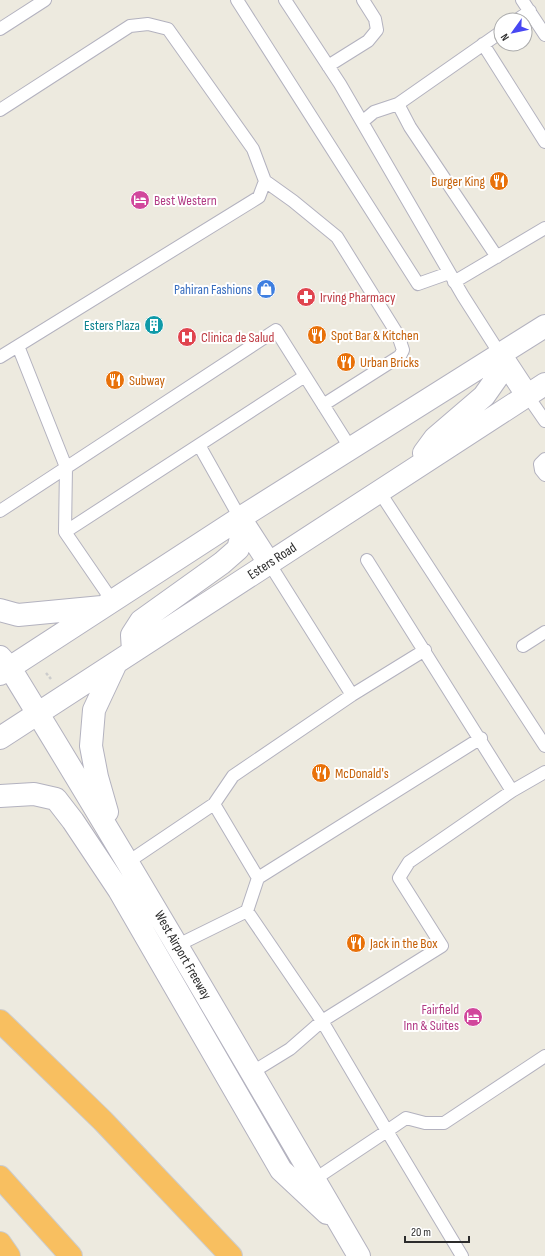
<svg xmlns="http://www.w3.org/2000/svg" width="545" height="1256" viewBox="0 0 545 1256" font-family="'Sofia Sans Condensed',sans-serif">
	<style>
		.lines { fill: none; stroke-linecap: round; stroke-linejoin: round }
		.lane-casing { stroke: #b3b2bf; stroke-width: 14 }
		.secondary-casing { stroke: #b3b2bf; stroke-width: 24 }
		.highway-casing { stroke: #ccc; stroke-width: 24 }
		.path { stroke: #ccc; stroke-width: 2.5; stroke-dasharray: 3 2; stroke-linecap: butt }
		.lane { stroke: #fff; stroke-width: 12 }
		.secondary { stroke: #fff; stroke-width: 22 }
		.highway { stroke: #f8bf60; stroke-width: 22 }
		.labels { text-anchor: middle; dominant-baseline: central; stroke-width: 4; stroke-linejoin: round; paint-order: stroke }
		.food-label { font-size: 14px; fill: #c56008; stroke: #fff; text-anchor: start }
		.hotel-label { font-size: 14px; fill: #b23c85; stroke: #fff; text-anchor: start }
		.shop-label { font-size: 14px; fill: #366cbe; stroke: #fff; text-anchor: end }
		.health-label { font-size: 14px; fill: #be3a42; stroke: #fff; text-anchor: start }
		.culture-label { font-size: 14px; fill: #0d838f; stroke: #fff; text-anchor: end }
		.street-label { font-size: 14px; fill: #2c2c2c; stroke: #fff }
	</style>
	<rect width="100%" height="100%" fill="#edeadf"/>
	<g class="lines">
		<defs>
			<path id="lane" d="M237,0L418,284L449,273
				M285,0L340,84L463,296L500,354
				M522,0L545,35
				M517,20L530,11
				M0,29L45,0
				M483,44L545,142
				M328,66L368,41L377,30L375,19L363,0
				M0,110L130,26L148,24L168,29L253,149L265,181L259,197L0,357
				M362,122L374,112L398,104
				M265,181L293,201L337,237L398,335L403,350L400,356L323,405
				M497,257L410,127L398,104L501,32
				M454,282L545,228
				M18,346L66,467L65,532L113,602
				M527,395L545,421
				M199,445L240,518
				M545,459L540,464L541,470L545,475
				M379,491L545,746
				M0,511L276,330L351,449
				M65,532L305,376
				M367,560L512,791
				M269,563L352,695
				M523,646L545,632
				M481,738L258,878L247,911L322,1021L387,1131L406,1118L425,1123H444L545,1056
				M128,862L214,804
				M258,878L214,804L233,776L352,695L425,650
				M178,945L247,911
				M251,1073L290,1049L322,1021L442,946L399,878L409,862L512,791L545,772
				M315,1179L387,1131L462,1256"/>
			<path id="secondary" d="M500,354L527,395
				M424,453L435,438L484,396L498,376L500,354
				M240,518L269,563
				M0,610L18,615L102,607
				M133,651L132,635L141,621L222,563L238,549L241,538L240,518
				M0,657L10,668C129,862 244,1059 359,1256
				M0,674L240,518L545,326
				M0,738L545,384
				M0,796L34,794L56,799L73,821L119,890L281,1170L327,1213
				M107,812L97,777L91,746L94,710L116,663"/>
			<path id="highway" d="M0,1021L103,1121L231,1256
				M0,1177L71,1256
				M0,1243L9,1256"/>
		</defs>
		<!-- lane casing -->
		<use href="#lane" class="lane-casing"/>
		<!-- secondary casing -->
		<use href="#secondary" class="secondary-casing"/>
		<!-- highway casing -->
		<use href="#highway" class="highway-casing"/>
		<!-- path -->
		<path class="path" d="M46,673L51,679"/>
		<!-- lane -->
		<use href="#lane" class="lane"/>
		<!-- secondary -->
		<use href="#secondary" class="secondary"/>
		<!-- highway -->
		<use href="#highway" class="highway"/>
	</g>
	<!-- icons -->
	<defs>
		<symbol id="restaurant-disc" viewBox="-11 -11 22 22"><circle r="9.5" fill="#e8710a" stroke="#fff"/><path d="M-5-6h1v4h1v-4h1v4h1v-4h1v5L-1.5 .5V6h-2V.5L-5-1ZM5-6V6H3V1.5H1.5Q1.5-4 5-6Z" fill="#fff"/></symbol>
		<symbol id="hotel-disc" viewBox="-11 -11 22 22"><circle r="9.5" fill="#d1479c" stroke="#fff"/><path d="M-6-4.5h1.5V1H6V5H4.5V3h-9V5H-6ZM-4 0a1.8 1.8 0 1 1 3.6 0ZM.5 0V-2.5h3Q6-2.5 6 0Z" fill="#fff"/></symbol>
		<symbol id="shop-disc" viewBox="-11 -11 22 22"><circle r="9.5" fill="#3f7fe0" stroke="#fff"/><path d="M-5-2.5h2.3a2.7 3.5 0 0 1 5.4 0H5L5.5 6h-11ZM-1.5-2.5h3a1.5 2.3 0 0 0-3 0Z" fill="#fff"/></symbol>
		<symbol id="pharmacy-disc" viewBox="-11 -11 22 22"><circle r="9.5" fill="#e0444e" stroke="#fff"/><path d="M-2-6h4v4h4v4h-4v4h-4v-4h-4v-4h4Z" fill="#fff"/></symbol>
		<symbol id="building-disc" viewBox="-11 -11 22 22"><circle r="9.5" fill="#0f9aa8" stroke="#fff"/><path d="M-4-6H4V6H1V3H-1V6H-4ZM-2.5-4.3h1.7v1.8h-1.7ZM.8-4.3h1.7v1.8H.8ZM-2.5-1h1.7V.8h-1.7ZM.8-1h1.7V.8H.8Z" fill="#fff"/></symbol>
		<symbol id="hospital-disc" viewBox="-11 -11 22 22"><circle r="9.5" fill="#e0444e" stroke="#fff"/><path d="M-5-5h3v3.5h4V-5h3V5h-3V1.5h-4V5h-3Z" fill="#fff"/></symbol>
	</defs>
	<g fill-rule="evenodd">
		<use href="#restaurant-disc" x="488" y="170" width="22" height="22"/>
		<use href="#hotel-disc" x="129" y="189" width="22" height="22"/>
		<use href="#shop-disc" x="255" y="278" width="22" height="22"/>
		<use href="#pharmacy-disc" x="295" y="286" width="22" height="22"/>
		<use href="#building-disc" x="143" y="314" width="22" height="22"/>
		<use href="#restaurant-disc" x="306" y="324" width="22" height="22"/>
		<use href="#hospital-disc" x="176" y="326" width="22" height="22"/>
		<use href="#restaurant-disc" x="335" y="351" width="22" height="22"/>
		<use href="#restaurant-disc" x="104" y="369" width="22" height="22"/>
		<use href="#restaurant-disc" x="310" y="762" width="22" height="22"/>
		<use href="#restaurant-disc" x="345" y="932" width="22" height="22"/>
		<use href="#hotel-disc" x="462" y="1006" width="22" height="22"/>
	</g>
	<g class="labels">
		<!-- food labels -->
		<g class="food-label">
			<text x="485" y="181" text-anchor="end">Burger King</text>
			<text x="331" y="335">Spot Bar &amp; Kitchen</text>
			<text x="360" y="362">Urban Bricks</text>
			<text x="129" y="380">Subway</text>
			<text x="335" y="773">McDonald's</text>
			<text x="370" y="943">Jack in the Box</text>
		</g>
		<!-- hotel labels -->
		<g class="hotel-label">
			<text x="154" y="200">Best Western</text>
			<text x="459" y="1009" text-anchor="end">Fairfield<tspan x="459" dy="16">Inn &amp; Suites</tspan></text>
		</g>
		<!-- shop labels -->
		<g class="shop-label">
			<text x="252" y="289">Pahiran Fashions</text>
		</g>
		<!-- health labels -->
		<g class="health-label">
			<text x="320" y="297">Irving Pharmacy</text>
			<text x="201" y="337">Clinica de Salud</text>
		</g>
		<!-- culture labels -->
		<g class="culture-label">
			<text x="140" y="325">Esters Plaza</text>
		</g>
		<!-- street labels -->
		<g class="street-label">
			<text transform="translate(272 561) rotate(-33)">Esters Road</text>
			<text transform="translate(183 955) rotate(60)">West Airport Freeway</text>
		</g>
	</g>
	<!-- north arrow -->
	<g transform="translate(513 32) rotate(237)"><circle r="19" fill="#ffffff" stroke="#ababab"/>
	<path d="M0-3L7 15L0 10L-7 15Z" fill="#4847f3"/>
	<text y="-6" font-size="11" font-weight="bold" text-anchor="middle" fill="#2c2c2c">N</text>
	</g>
	<!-- scale -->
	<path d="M405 1236v6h64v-6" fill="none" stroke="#2c2c2c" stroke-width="2"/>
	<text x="411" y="1236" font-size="12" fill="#2c2c2c" stroke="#ffffff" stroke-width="3" paint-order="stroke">20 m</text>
</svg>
